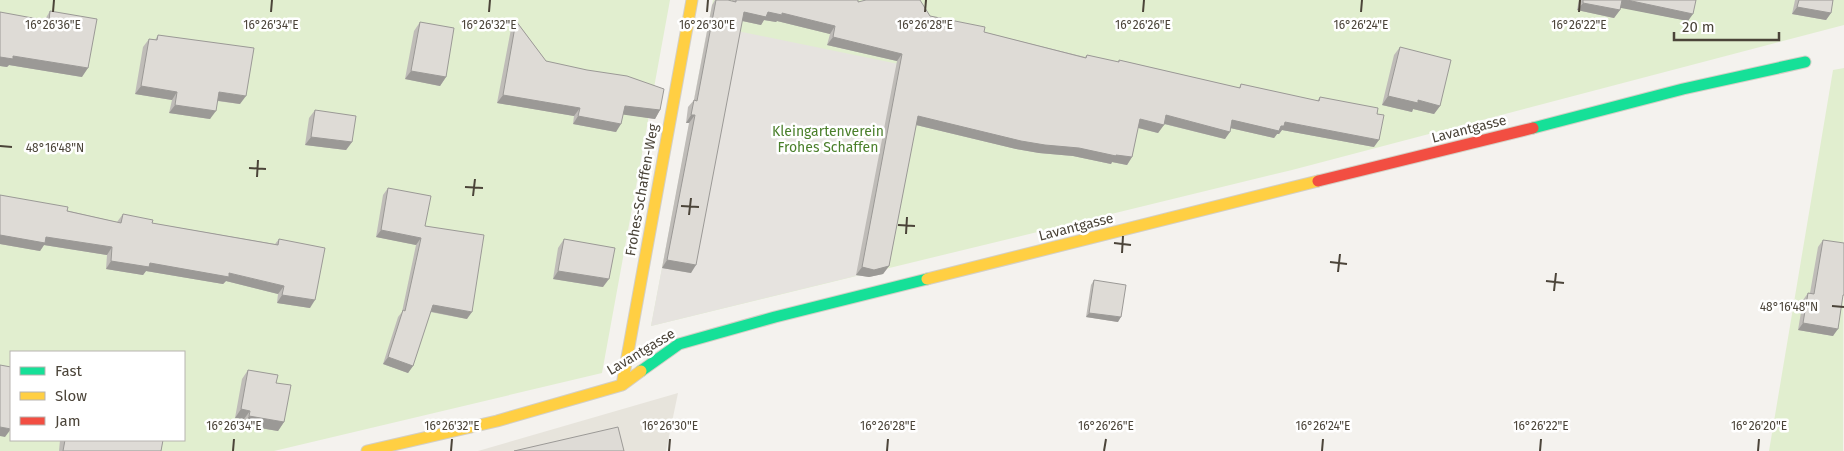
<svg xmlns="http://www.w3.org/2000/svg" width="1844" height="451" viewBox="0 0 1844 451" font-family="'Fira Sans',sans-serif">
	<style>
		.residential { fill: #e7e4dc }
		.green { fill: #e1eecf; fill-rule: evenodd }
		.parking { fill: #e6e3df }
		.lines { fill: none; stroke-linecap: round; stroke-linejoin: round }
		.fast-casing { stroke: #d3cfc5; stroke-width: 13 }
		.slow-casing { stroke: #d3cfc5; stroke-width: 13 }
		.jam-casing { stroke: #d3cfc5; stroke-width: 13 }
		.fast { stroke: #16e098; stroke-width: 11 }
		.slow { stroke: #ffcf43; stroke-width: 11 }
		.jam { stroke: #f24e42; stroke-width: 11 }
		.wall { fill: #bfbcb8 }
		.shaded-wall { fill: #9b9996 }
		.building { fill: #dedbd6; stroke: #9b9996 }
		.ticks { fill: none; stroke: #4b4439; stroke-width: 2 }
		.labels { text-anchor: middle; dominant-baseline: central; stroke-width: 5; stroke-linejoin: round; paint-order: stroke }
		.street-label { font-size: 14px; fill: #4b4439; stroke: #fff }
		.park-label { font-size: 14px; fill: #4a7f2a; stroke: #fff }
		.ticks-label { font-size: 12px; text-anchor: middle; fill: #4b4439; stroke: #fff; stroke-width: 5; stroke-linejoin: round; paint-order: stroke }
	</style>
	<rect width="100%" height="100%" fill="#f4f2ee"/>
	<!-- residential -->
	<path class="residential" d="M678,393L666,451H478Z"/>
	<!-- green -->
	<path class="green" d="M0,0H670L602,373L274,451H0ZM11,352H184V440H11Z
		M713,0H1844V25L1292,170L651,326Z
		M1844,68L1843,451H1769L1833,70Z"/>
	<!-- parking -->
	<path class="parking" d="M708,25L923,69L884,269L651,326Z"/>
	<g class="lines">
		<defs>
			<path id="fast" d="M1533,128L1683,89L1805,62
				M641,371L679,344L775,317L927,279"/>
			<path id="slow" d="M927,279L1318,181
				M622,385L692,0
				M367,451L497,421L622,385L641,371"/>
			<path id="jam" d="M1318,181L1533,128"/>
		</defs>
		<!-- fast casing -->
		<use href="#fast" class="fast-casing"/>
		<!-- slow casing -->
		<use href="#slow" class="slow-casing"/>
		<!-- jam casing -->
		<use href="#jam" class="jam-casing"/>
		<!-- fast -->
		<use href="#fast" class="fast"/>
		<!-- slow -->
		<use href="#slow" class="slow"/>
		<!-- jam -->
		<use href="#jam" class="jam"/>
	</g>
	<!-- wall -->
	<path class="wall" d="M715,0H728L732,1V0H858V2L930,16L984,32L1085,57L1087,55L1118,62L1119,60L1239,88L1241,84L1317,101L1320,97L1377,114L1374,147L1282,130L1279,134H1277L1274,138L1230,128L1225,139L1164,124L1158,133L1138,128L1132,157L1127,165L1112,162L1111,164L1073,156L1039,153L1016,149L916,125L889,266L883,274L869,277L856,275L897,61L827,45L830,34L777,21L776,22L764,20L761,25L742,21L691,273L662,268L689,123H686L688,107L694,100L712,5Z
		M1579,0H1696L1688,21L1620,7V10L1614,18L1577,10Z
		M1795,0H1833L1831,13L1826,20L1792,14Z
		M50,11L82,77L9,65L7,67L0,66L44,21Z
		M516,21L546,61L660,110L655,119L623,114L616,132L573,124L574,116L497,103L511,29Z
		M420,22L446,77L440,86L405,79L414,31Z
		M158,35L240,104L217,101L210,119L169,113L172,100L135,94L143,47L149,39L155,40Z
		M1400,47L1440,106L1434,114L1413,109L1412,112L1382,105L1394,55Z
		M315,110L352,142L346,150L305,145L309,118Z
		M388,188L425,226L467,319L430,312L413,366L408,373L383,364L398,317L402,312L416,245L376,237L383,195Z
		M0,195L117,222L123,214L152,223L275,244L279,239L310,308L277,303L278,294L226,281L223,284L146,271L143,275L106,269L107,255L44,245L40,251L0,244Z
		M564,239L603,287L553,279L558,248Z
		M1823,240L1842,303L1833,336L1798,330L1803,300L1808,293H1810L1818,247Z
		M1094,280L1118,322L1086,317L1091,285Z
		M248,370L276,383L284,422L278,431L243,425L244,419L235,418L242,379Z
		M60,440H163L161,451H59Z"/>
	<!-- shaded-wall -->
	<path class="shaded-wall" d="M1621,0H1627L1693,14L1688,21L1616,7Z
		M1583,3L1620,10L1614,18L1577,10Z
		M1797,7L1831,13L1826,20L1792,14Z
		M744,12H768L782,13L835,26L830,34L777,21L776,22L764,20L761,25L738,20Z
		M833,37L902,54L897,61L827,45Z
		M13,56L88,68L82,77L9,65L7,67L0,66V57Z
		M411,71L446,77L440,86L405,79Z
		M141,86L177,92L172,100L135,94Z
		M219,92L246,96L240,104L213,100Z
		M503,95L580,108L574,116L497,103Z
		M1388,96L1418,100L1440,106L1434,114L1413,109L1412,112L1382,105Z
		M175,105L216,111L210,119L169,113Z
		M625,106L660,110L655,119L619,114Z
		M691,115H695L689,123H686Z
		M1166,115L1230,132L1225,139L1161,123Z
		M578,116L621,124L616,132L573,124Z
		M918,116L1079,148L1132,157L1127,165L1112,162L1111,164L1073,156L1039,153L1016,149L912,124Z
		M1140,119L1164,125L1158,133L1135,127Z
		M1232,120L1281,126L1285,122L1379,140L1374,147L1282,130L1279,134H1277L1274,138L1226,127Z
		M311,137L352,142L346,150L305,145Z
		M381,230L421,238L416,245L376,237Z
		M0,235L46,237L112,247L107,255L44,245L40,251L0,244Z
		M667,260L696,265L691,273L662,268Z
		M111,261L150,263L229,273L284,286L278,294L226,281L223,284L146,271L143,275L106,269Z
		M889,266L883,274L869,277L856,275L862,267Z
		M558,271L609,279L603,287L553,279Z
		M282,295L315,300L310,308L277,303Z
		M433,305L472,312L467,319L428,311Z
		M1089,313L1121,317L1118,322L1086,317Z
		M1803,323L1838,329L1833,336L1798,330Z
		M388,357L413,366L408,373L383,364Z
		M241,409L250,411L244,419L235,418Z
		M249,416L284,422L278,431L243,425Z
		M0,427L11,429L5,437L0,436Z"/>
	<!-- building -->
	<path class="building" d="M716,0H728L736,2V0H858V2L866,0H920L930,16L985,27L984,32L1086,58L1087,55L1119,62V60L1240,88L1241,84L1319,101L1320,97L1378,108L1377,114L1384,115L1379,140L1285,122L1284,126H1281L1279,131L1232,120L1230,132L1166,115L1164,125L1140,119L1132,157L1116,155V156L1079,148L1045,145L1021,141L918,116L889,266L874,270L862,267L902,54L833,37L835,26L782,13V15L768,12L766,17L744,12L696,265L667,260L695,115H691L694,100L697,101Z
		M1583,0H1622L1620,10L1583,3Z
		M1627,0H1696L1693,14Z
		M1799,0H1833L1831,13L1797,7Z
		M50,11L97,19L88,68L13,56V59L0,57V12L49,21Z
		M516,21L546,61L587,70L627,76L664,89L660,110L625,106L621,124L578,116L580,108L503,95Z
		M420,22L454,28L446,77L411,71Z
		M158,35L254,48L246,96L219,92L216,111L175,105L177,92L141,86L149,39L157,40Z
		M1400,47L1451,60L1440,106L1418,100V103L1388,96Z
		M315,110L356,116L352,142L311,137Z
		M388,188L431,196L425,226L484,235L472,312L433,305L413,366L388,357L403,310L405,311L421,238L381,230Z
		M0,195L68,207L67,211L121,223L123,214L153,220L152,223L278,245L279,239L325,248L315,300L282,295L284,286L229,273V277L150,263L149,267L111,261L112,247L46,237L45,243L0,235Z
		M564,239L615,248L609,279L558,271Z
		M1823,240L1844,243V295H1843L1838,329L1803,323L1808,293L1814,294Z
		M1094,280L1126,285L1121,317L1089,313Z
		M0,365L11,367V429L0,427Z
		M248,370L278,375L276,383L291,385L284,422L249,416L250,411L241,409Z
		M618,427L624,451H514Z
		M65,440H163L161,451H63Z"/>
	<!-- ticks -->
	<path class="ticks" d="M53,12L54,0M271,12L272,0M489,12L490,0M707,12L708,0M925,12L926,0M1143,12L1144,0M1361,12L1362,0M1579,12L1580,0M0,146L12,147M249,168L266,169M257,177L258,160M465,187L483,188M473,196L475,179M681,206L699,207M689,215L691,198M898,225L915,226M906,234L907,217M1114,243L1131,245M1122,253L1123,236M1330,262L1347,264M1338,272L1340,254M1546,281L1564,283M1554,291L1556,273M1832,306L1844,307M233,451L234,439M451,451L452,439M669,451L670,439M887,451L888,439M1104,451L1106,439M1322,451L1323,439M1540,451L1541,439M1758,451L1759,439"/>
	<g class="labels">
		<!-- street labels -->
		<g class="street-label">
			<text transform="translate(1469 129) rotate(-14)">Lavantgasse</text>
			<text transform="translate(642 190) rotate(-80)">Frohes-Schaffen-Weg</text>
			<text transform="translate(1076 227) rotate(-14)">Lavantgasse</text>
			<text transform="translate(641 352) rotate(-31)">Lavantgasse</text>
		</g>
		<!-- park labels -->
		<g class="park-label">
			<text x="828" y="131">Kleingartenverein<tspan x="828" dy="16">Frohes Schaffen</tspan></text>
		</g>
	</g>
	<g class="ticks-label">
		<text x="53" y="29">16°26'36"E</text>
		<text x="271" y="29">16°26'34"E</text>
		<text x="489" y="29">16°26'32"E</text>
		<text x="707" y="29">16°26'30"E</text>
		<text x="925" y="29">16°26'28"E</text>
		<text x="1143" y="29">16°26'26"E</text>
		<text x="1361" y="29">16°26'24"E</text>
		<text x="1579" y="29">16°26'22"E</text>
		<text x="55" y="152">48°16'48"N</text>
		<text x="1789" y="311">48°16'48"N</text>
		<text x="234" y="430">16°26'34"E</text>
		<text x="452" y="430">16°26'32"E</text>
		<text x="670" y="430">16°26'30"E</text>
		<text x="888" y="430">16°26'28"E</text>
		<text x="1106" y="430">16°26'26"E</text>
		<text x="1323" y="430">16°26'24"E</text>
		<text x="1541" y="430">16°26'22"E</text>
		<text x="1759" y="430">16°26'20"E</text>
	</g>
	<!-- legend -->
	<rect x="10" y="351" width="175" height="90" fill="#ffffff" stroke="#b7b4b0"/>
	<rect x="20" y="367" width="25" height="8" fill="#16e098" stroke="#b7b4b0"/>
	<text x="55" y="376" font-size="15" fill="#4b4439">Fast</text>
	<rect x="20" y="392" width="25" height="8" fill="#ffcf43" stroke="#b7b4b0"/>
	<text x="55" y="401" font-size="15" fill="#4b4439">Slow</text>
	<rect x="20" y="417" width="25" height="8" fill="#f24e42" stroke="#b7b4b0"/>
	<text x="55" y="426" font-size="15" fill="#4b4439">Jam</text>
	<!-- scale -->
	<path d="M1674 32v8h105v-8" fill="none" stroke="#4b4439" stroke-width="2.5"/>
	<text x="1682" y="32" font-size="15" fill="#4b4439" stroke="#ffffff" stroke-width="4" paint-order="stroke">20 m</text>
</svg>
